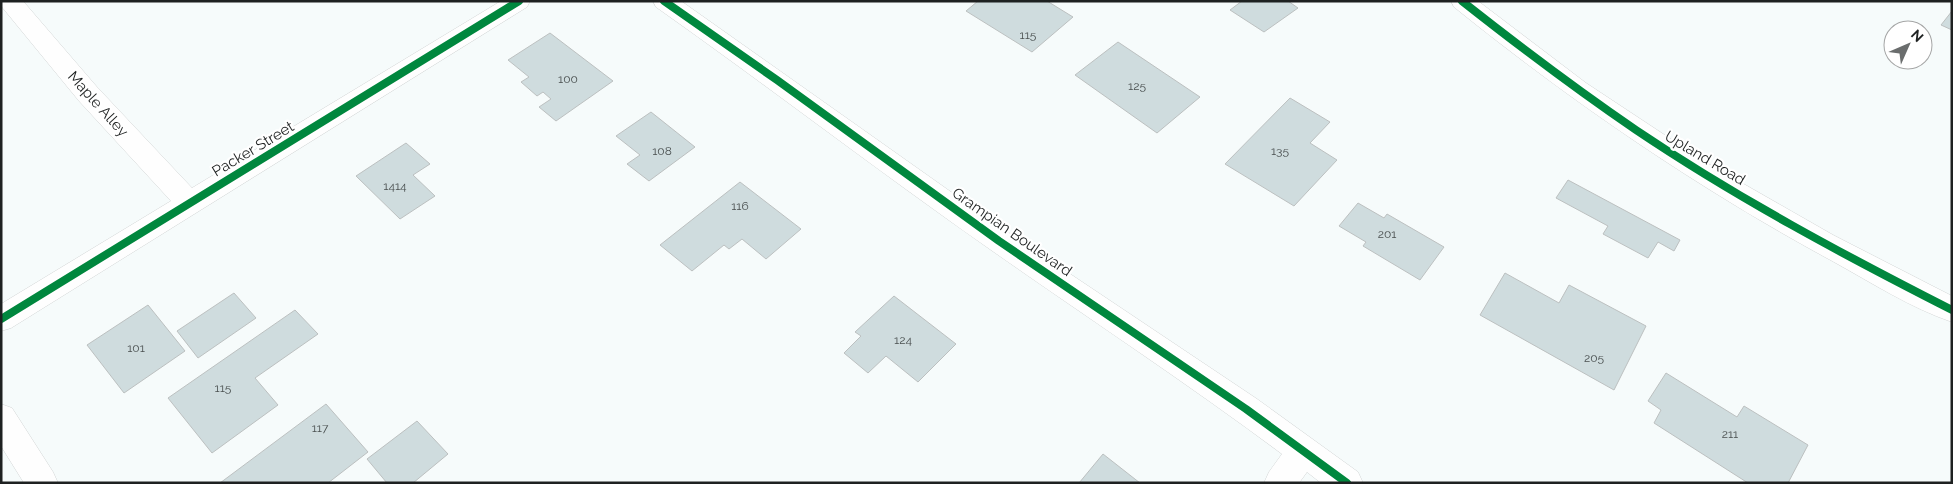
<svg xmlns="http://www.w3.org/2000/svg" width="1953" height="484" viewBox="0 0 1953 484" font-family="Raleway,sans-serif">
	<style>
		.building { fill: #cfdcde; stroke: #bcc0c0 }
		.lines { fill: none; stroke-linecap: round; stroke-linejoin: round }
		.minor-casing { stroke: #d2d5d5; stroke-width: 1 }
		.minor { fill: #fefefe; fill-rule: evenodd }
		.cycleway-casing { stroke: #fff; stroke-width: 11 }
		.cycleway { stroke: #00873e; stroke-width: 8 }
		.labels { text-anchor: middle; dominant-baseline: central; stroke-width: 4.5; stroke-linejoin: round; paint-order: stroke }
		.number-label { font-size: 12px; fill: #4a5050 }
		.street-label { font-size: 15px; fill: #1e2121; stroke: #fff }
	</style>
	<rect width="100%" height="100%" fill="#f6fbfb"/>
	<!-- building -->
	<path class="building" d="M978,1H1047L1073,17L1032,52L966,11Z
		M1242,1H1288L1298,8L1264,32L1230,10Z
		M1952,11V30L1941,25Z
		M550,33L613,81L556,121L539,107L551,99L543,92L537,96L521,82L529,77L508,60Z
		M1118,42L1200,97L1157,133L1075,75Z
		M1290,98L1330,122L1310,143L1337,160L1294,206L1225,164Z
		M651,112L695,147L649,181L627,164L640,155L616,136Z
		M406,143L430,164L413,175L435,196L400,219L356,176Z
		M1568,180L1680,240L1674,251L1658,242L1648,258L1603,234L1608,226L1556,198Z
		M740,182L801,229L766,259L742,239L729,249L724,245L692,271L660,245Z
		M1358,203L1384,218L1387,214L1444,247L1420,280L1363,246L1366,242L1339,226Z
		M1505,273L1559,303L1569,285L1646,326L1614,390L1480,315Z
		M234,293L256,318L198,358L177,331Z
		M894,296L956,344L918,382L886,356L868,373L844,353L861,336L855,332Z
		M148,305L185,351L124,393L87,345Z
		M295,310L318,334L255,378L278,405L212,453L168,398Z
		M1666,373L1737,417L1744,406L1808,445L1788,483H1748L1654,423L1661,410L1648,401Z
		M326,404L368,452L328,483H220Z
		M417,421L448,454L413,483H387L367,459Z
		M1103,454L1140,483H1079Z"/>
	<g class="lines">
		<defs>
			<path id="minor" d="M1,1H23L97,87L192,188L501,1H530L527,7L11,328L1,331V304L171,201L79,101L2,7Z
				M653,1H681L1009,233L1257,399L1358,472L1363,483H1321L1307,472L1299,483H1264L1269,472L1282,454C1187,383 1088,318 991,250C878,171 768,86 656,7Z
				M1451,1H1478L1586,83L1707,163L1833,235L1952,296V322C1911,308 1872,283 1834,262C1699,189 1573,103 1454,7Z
				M1,404L12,408L53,472L58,483H24L1,446Z"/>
		</defs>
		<!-- minor casing -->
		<use href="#minor" class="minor-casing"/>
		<!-- minor -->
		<use href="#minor" class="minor"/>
		<defs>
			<path id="cycleway" d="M664,1L777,80L999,241L1246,409L1347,483
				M1462,1C1519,46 1576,89 1636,130C1737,198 1844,255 1952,310
				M1,319L519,1"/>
		</defs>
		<!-- cycleway casing -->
		<use href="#cycleway" class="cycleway-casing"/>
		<!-- cycleway -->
		<use href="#cycleway" class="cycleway"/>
	</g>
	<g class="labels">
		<!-- number labels -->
		<g class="number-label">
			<text x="1028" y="35">115</text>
			<text x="568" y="79">100</text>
			<text x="1137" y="86">125</text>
			<text x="662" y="151">108</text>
			<text x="1280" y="151">135</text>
			<text x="395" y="186">1414</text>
			<text x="740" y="206">116</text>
			<text x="1387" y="234">201</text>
			<text x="903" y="340">124</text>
			<text x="136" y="348">101</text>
			<text x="1594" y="358">205</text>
			<text x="223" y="388">115</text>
			<text x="320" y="428">117</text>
			<text x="1730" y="434">211</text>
		</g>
		<!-- street labels -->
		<g class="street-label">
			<text transform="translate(98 104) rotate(48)">Maple Alley</text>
			<text transform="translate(253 149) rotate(-31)">Packer Street</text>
			<text transform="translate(1705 158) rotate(31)">Upland Road</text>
			<text transform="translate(1012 232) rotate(35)">Grampian Boulevard</text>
		</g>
	</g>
	<!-- border -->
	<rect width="1953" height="484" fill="none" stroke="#1e2121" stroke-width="5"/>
	<!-- north arrow -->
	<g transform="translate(1908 45) rotate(45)"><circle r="24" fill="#ffffff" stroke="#a5a6a6"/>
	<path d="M0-4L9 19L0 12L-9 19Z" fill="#6a6d6d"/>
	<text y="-8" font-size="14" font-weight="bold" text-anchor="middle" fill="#1e2121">N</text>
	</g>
</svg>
